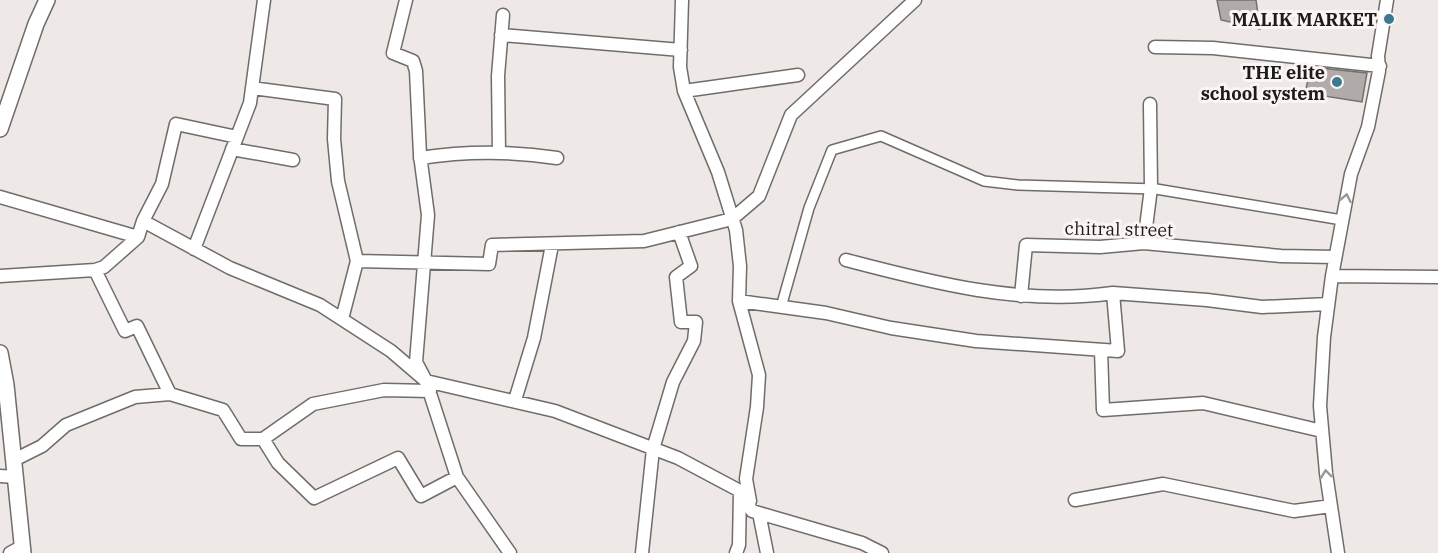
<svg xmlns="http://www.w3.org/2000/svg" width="1438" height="553" viewBox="0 0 1438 553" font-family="'IBM Plex Serif',serif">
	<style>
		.building { fill: #b0aba9; stroke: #74706e; stroke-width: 1.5 }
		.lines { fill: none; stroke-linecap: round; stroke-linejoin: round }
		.pedestrian-casing { stroke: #706c6a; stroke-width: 12 }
		.minor-casing { stroke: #706c6a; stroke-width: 15 }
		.tertiary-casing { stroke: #706c6a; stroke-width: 18 }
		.pedestrian { stroke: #fff; stroke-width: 9 }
		.minor { stroke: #fff; stroke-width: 12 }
		.tertiary { stroke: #fff; stroke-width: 15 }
		.oneway { stroke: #999898 }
		.poi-dot { fill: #3c7990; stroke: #fbf6f4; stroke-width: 2 }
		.labels { text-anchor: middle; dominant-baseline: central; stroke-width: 6; stroke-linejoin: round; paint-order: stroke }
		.poi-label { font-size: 18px; font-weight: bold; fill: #1d1b1b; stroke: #fbf6f4; text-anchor: end }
		.street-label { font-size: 18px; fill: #1d1b1b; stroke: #fbf6f4 }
	</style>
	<rect width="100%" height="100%" fill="#eee9e7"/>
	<!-- building -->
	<path class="building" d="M1217,0H1256L1260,29L1221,20Z
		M1311,67L1367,73L1362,102L1305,93Z"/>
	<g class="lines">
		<defs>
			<path id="pedestrian" d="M781,307L809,208L832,150L881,136L984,181L1018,185L1156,189L1342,220"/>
			<path id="minor" d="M682,0L680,67L684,91L718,172L736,230L740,266L739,301L759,375L757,407L746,479L750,501
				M501,35L681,50
				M1155,47L1213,48L1380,66
				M252,88L335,99L334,139L338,181L357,261L342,319
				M684,91L798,75
				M232,149L293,160
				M499,153L498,76L503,15
				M420,158C466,151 511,151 557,158
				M0,197L138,237L143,221L230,268L320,305L391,351L426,381L555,411L678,458L740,491L752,511L862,543L882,553
				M143,221L162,184L176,124L237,137
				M1144,243L1151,188L1150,104
				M194,249L250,103L264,0
				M846,260C933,283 1022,306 1113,293
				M357,261L489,264L492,245L644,241L732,219L759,196L791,115L915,0
				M95,270L125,331L137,326L170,394
				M0,276L95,270L104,267L138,237
				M1332,276L1438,277
				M1021,296L1026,245L1100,247L1144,243L1281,256L1335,257
				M739,301L826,313L891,328L976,341L1118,351L1113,293L1207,300L1262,307L1328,304
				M1101,350L1103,410L1203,403L1322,431
				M515,400L534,338L552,245
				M263,439L313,404L384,390L430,391
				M14,460L42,446L66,425L135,397L170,394L223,410L241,439H263L278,463L314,498L398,458L421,496L457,477L426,381L416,362L428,215L420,155L416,71L413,61L393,53L406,0
				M0,476L16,477
				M457,477L510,553
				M1075,500L1163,484L1294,511L1331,506
				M759,513L767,553
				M10,553L21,547
				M642,553L653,449L673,382L694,341L696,322H681L676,277L691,266L679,232
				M736,553L739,545L740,492
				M1338,553L1326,473L1320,406L1324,337L1332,276L1351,174L1368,127L1379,71L1378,56L1387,0"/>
			<path id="tertiary" d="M0,129L36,24L47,0
				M0,353L6,385L23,553"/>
		</defs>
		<!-- pedestrian casing -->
		<use href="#pedestrian" class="pedestrian-casing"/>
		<!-- minor casing -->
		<use href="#minor" class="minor-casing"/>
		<!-- tertiary casing -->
		<use href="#tertiary" class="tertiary-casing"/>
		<!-- pedestrian -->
		<use href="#pedestrian" class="pedestrian"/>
		<!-- minor -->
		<use href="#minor" class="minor"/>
		<!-- tertiary -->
		<use href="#tertiary" class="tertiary"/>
	</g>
	<!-- one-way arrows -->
	<defs><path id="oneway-chevron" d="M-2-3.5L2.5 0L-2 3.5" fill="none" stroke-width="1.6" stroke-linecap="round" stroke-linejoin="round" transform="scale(1.5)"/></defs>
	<g class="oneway">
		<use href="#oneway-chevron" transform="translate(1346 198) rotate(-79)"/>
		<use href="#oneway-chevron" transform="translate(1326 474) rotate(-97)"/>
	</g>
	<!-- markers -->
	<g class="poi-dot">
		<circle cx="1389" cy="19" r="6"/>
		<circle cx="1337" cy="82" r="6"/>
	</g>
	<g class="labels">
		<!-- poi labels -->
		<g class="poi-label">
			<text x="1377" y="19">MALIK MARKET</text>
			<text x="1325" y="72">THE elite<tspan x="1325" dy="21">school system</tspan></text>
		</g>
		<!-- street labels -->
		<g class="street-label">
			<text transform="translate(1119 229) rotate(1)">chitral street</text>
		</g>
	</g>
</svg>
